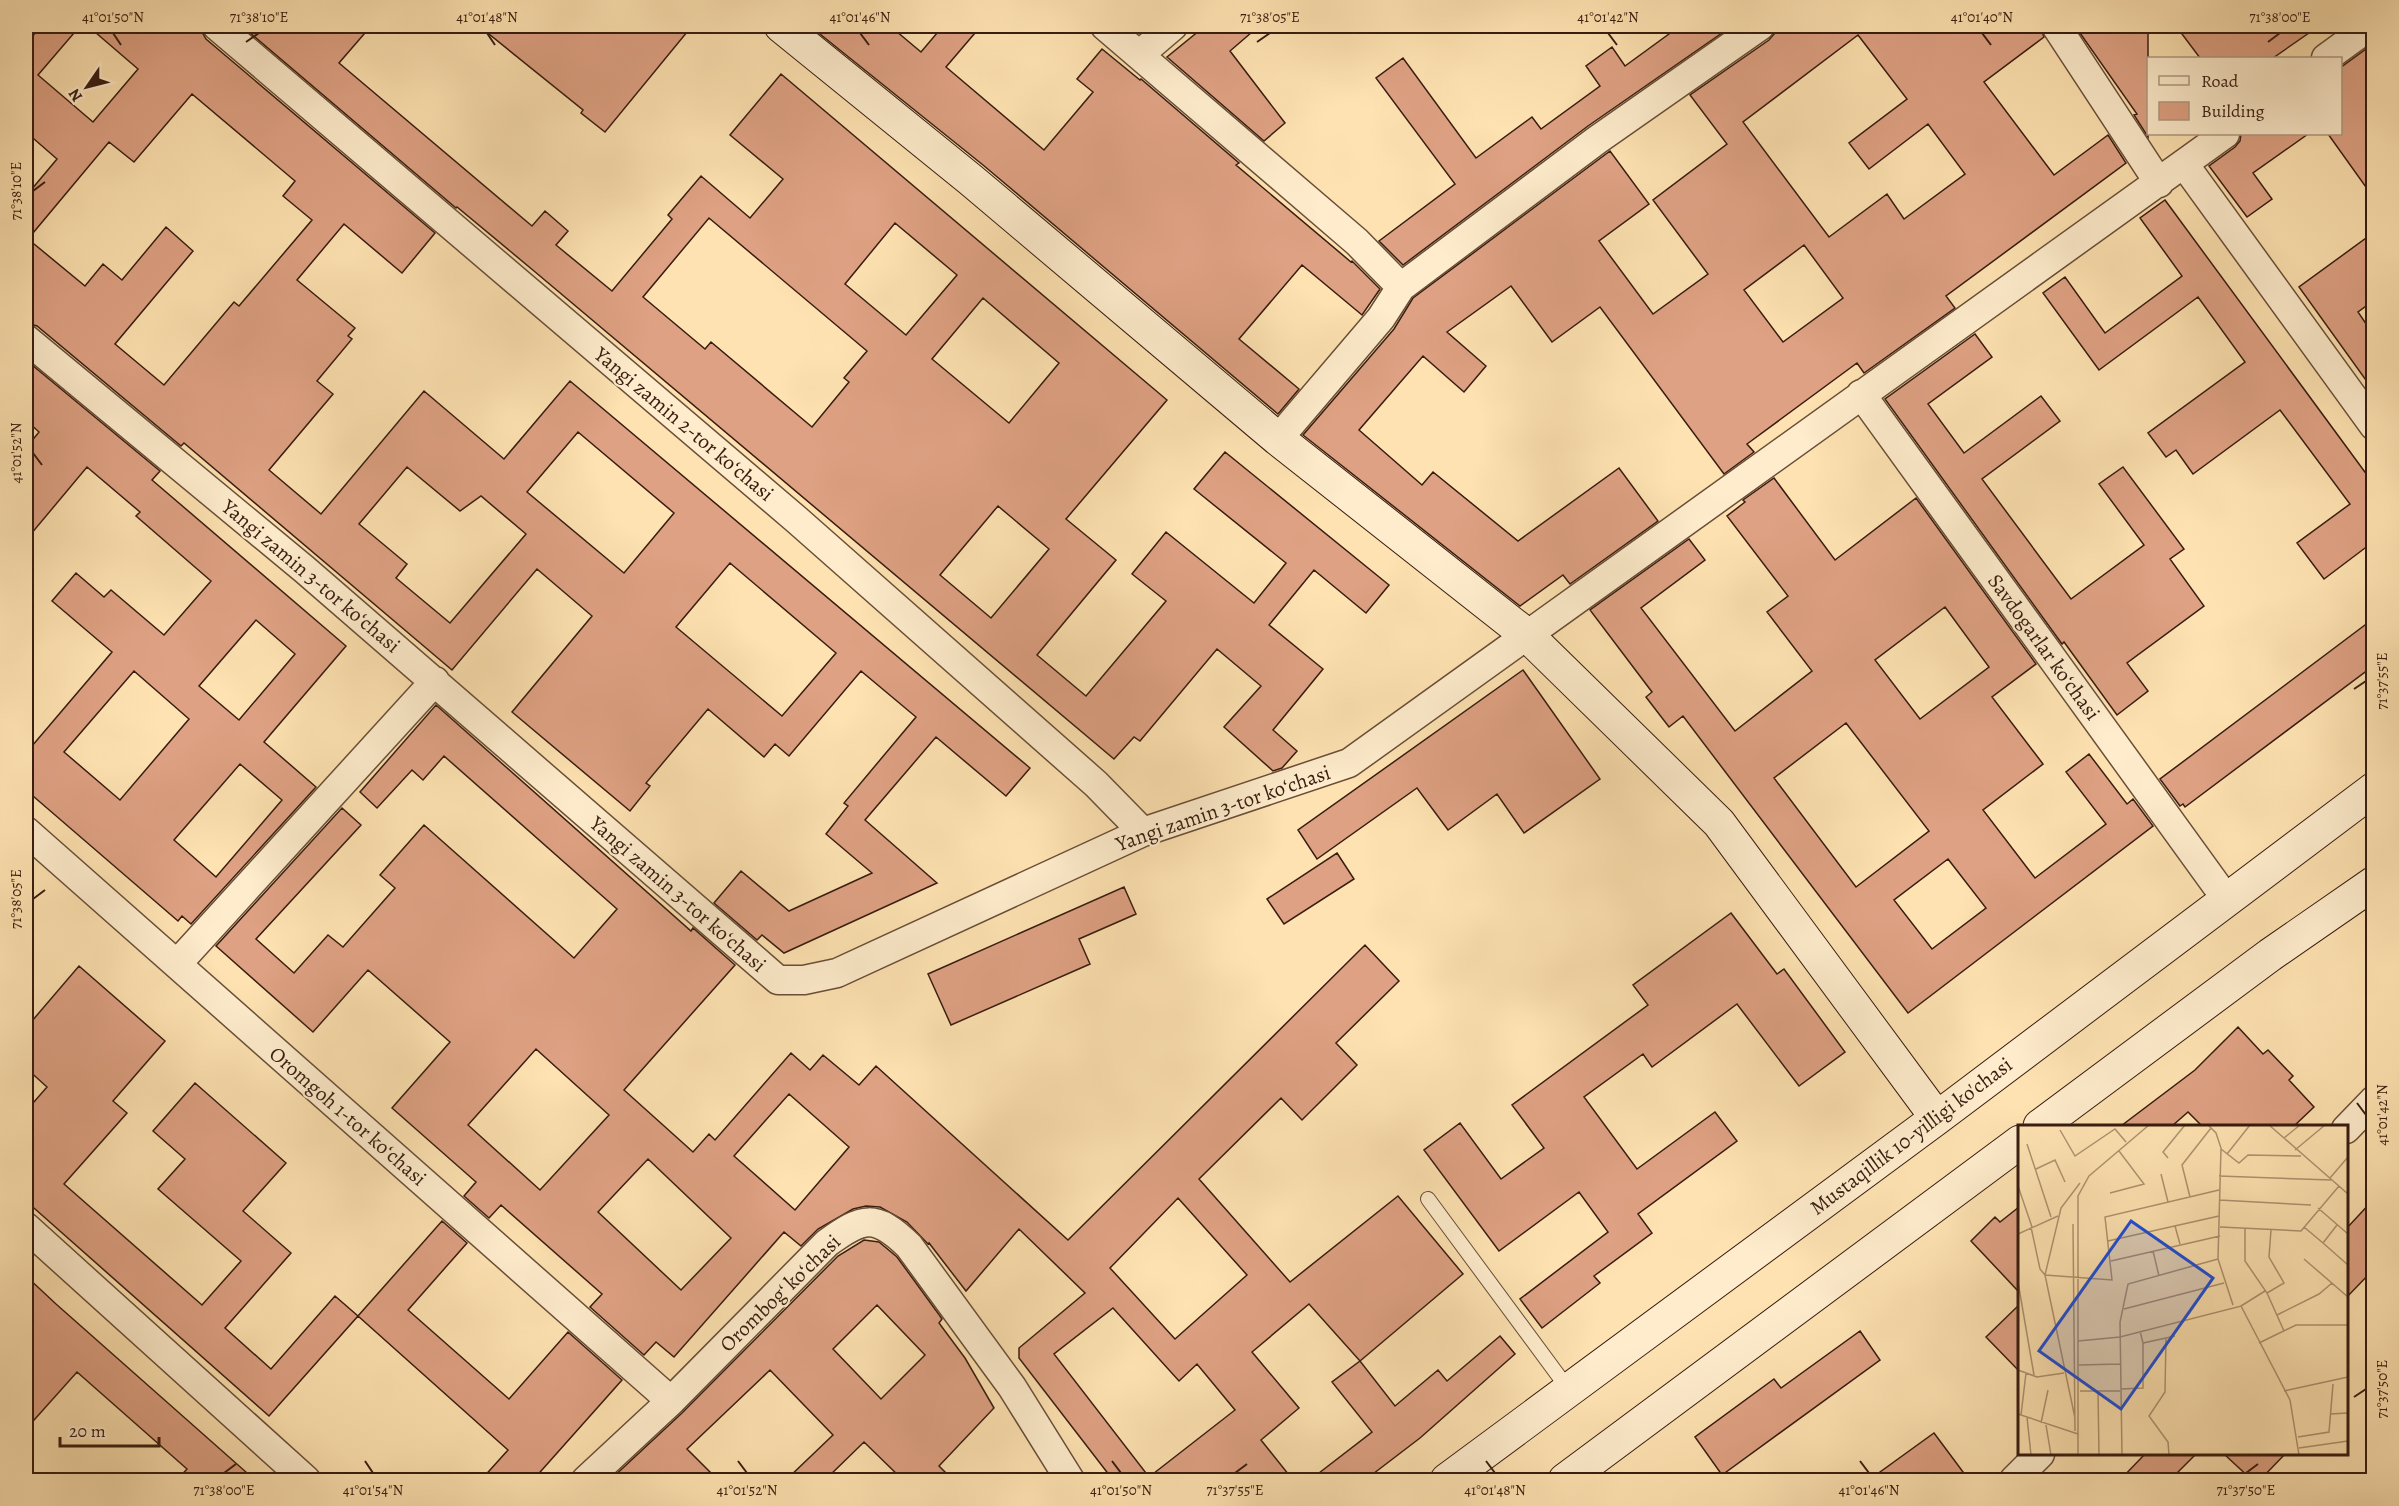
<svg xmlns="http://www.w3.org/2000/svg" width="2399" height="1506" viewBox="0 0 2399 1506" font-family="Alegreya,serif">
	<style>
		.building { fill: #dea183; stroke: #371c10; stroke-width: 1.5; fill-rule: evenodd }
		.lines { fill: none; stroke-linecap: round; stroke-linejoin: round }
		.lane-casing { stroke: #694e38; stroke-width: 16 }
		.street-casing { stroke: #694e38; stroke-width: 31 }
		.secondary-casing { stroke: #371c10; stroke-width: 35 }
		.lane { stroke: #feeccc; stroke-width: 14 }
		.street { stroke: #feeccc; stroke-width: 28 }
		.secondary { stroke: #feeccc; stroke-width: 33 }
		.ticks { fill: none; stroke: #371c10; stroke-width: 2 }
		.labels { text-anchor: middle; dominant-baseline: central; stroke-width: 4.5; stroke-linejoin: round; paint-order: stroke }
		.street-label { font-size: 21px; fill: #371c10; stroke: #feeccc }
		.inset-road { fill: none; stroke: #ae9371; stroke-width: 1.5 }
		.view { fill: #1d4ed8; fill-opacity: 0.15; stroke: #1d4ed8; stroke-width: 3 }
		.inset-edge { fill: none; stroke: #371c10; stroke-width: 3 }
		.neatline { fill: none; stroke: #371c10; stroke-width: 2 }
		.ticks-label { font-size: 15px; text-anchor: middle; fill: #371c10 }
	</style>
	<rect width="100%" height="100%" fill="#fee2b1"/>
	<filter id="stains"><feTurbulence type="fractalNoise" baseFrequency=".00333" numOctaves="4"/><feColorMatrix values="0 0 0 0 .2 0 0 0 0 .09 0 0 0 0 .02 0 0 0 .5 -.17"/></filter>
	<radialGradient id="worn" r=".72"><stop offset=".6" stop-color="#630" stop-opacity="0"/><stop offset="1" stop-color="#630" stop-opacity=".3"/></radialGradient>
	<!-- building -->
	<path class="building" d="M41,26H80L38,75L93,122L138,69L88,26H201L202,32L206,39L435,233L402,273L344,224L297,280L355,328L348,336L352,339L317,381L333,394L269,470L321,514L424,391L504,459L570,381L1030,768L1006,796L936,737L865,820L937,883L784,953L762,935L757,940L714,903L741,871L789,911L872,873L826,834L848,806L844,803L916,717L861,671L789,756L775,744L764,757L708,709L646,783L650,786L630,811L512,712L592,616L537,569L452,670L184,443L181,446L37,326L26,323V196L57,159L26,132V44ZM192,94L295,181L283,196L312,220L239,306L234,302L164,385L115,344L193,251L166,227L122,280L103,264L85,286L28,239L109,142L134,162ZM578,432L674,513L624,573L527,492ZM407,467L460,511L481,496L526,534L450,623L396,578L407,564L359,524ZM730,563L836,653L782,716L676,627Z
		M242,26H371L339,63L532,226L545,211L568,231L556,245L612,291L672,219L668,215L701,176L750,218L783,179L730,135L781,74L1167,400L1066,519L1116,560L1037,655L1086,696L1166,601L1132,574L1166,532L1254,603L1286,563L1194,489L1225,452L1389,585L1366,613L1314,570L1269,625L1323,669L1273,730L1297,751L1282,768L1273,771L1224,727L1261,686L1217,649L1140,741L1134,737L1114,759L534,271L457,207L456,208ZM709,218L867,351L844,378L849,382L812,427L711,342L705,349L643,297ZM895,223L957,275L906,335L845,284ZM983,298L1059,363L1009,423L932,359ZM998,506L1049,549L991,618L940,575Z
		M479,26H692L605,132L581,113L583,110Z
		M810,26H890L921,52L943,26H981L946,67L1044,150L1093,92L1077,79L1102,49L1140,80L1141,79L1239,163L1236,165L1351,262L1352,261L1380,289L1362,315L1302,265L1239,339L1299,389L1278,414L983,165Z
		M1205,26H1259L1230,51L1285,123L1264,141L1167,57Z
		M1680,26H1732L1588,126L1403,265L1379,241L1455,184L1376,78L1403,58L1476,158L1532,117L1541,129L1600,86L1586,66L1612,47L1625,66Z
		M1776,26H2040L2044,37L1984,82L2054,175L2108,135L2126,163L1946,296L1955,308L1864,373L1857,363L1747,444L1754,452L1724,474L1600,307L1552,342L1511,286L1447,332L1486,366L1464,392L1423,356L1359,430L1422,485L1433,472L1518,541L1619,468L1658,521L1570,584L1563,575L1520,606L1303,435L1394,329L1413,298L1610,151L1649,204L1599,241L1653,314L1708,274L1653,200L1727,144L1690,95L1769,40L1775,33ZM1858,35L1907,99L1849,143L1869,169L1928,124L1965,174L1904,219L1887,194L1829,237L1743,122ZM1804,245L1843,298L1783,342L1744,290Z
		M2075,26H2148V137L2134,115L2137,114Z
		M2176,26H2319L2273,58H2200Z
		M2373,44V197L2328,134H2340V68Z
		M2241,134H2308L2253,173L2272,199L2247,217L2209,166L2235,147L2240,141Z
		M2165,200L2373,483V542L2324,579L2297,543L2350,504L2280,410L2193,474L2176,450L2166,457L2148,433L2245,362L2198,297L2099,370L2043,293L2065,277L2105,333L2182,276L2140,218Z
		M2373,233V301L2358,312L2373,334V390L2299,287Z
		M1975,334L1992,357L1928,404L1964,453L2041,396L2060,421L1982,479L2071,599L2144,545L2099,484L2123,467L2184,549L2170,559L2204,606L2127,663L2148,691L2117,715L2064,642L2062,644L1885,399Z
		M26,360L160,471L152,480L346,646L264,742L316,787L191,924L182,916L178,921L26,790V753L112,652L52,601L76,573L104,597L111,590L164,635L211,581L136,516L140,512L87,467L26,540V448L39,432L26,420ZM256,620L295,654L239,720L199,686ZM134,671L189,719L120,800L64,752ZM240,764L282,800L216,877L174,840Z
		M1774,478L1835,560L1916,498L2036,664L1992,697L2043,764L1983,810L2035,878L2106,824L2066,772L2089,754L2127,804L2133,799L2153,826L1908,1013L1683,716L1669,727L1646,697L1652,692L1590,610L1689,539L1705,560L1641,608L1735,731L1812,671L1767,612L1788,596L1727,516L1745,502L1743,500ZM1945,607L1989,667L1920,719L1875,660ZM1846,723L1929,831L1856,887L1774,778ZM1948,859L1986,908L1932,949L1894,900Z
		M2373,619V666L2185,807L2183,804L2180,806L2160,779Z
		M1523,670L1600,779L1524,833L1497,794L1448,830L1417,788L1317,859L1298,830Z
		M436,705L691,931L693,928L735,965L624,1090L693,1152L709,1134L715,1140L791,1053L810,1070L823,1055L859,1085L876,1066L1068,1240L1365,945L1399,981L1336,1043L1357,1065L1302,1120L1281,1098L1199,1179L1290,1282L1398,1196L1463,1274L1360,1361L1309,1304L1252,1352L1299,1408L1261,1440L1293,1480H1113L1019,1358V1348L1085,1293L1019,1229L966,1291L929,1243L928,1244L907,1222L880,1207L866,1206L853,1209L818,1229L801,1246L784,1232L674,1357L656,1342L644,1355L590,1307L602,1294L501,1205L489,1218L464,1196L476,1182L392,1108L450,1042L368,970L313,1032L216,946L342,808L361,825L256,939L294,973L328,935L343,947L395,888L380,875L424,825L574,958L617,909L444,756L423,780L412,770L377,808L360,792ZM536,1049L609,1115L540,1190L468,1125ZM789,1094L849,1147L795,1210L734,1156ZM648,1159L731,1238L681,1290L598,1212ZM1178,1198L1247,1275L1175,1339L1110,1268ZM1113,1308L1179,1381L1197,1364L1235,1410L1149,1477L1054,1354Z
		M1337,853L1354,879L1284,924L1267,899Z
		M1124,887L1136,914L1079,939L1090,964L951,1025L928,974Z
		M1731,913L1777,974L1784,969L1845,1052L1799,1086L1737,1004L1652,1067L1643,1054L1584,1097L1637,1169L1715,1112L1737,1141L1638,1214L1652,1233L1594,1276L1600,1283L1542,1328L1520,1299L1608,1232L1579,1192L1499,1251L1424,1150L1460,1123L1501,1179L1544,1148L1512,1105L1648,1005L1633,985Z
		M79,966L165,1041L113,1101L127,1113L64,1184L202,1305L241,1261L158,1189L185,1159L153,1131L195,1083L286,1163L243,1211L291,1253L225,1328L271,1369L335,1296L358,1316L269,1416L26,1201V1111L47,1087L26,1068V1028Z
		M2238,1027L2263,1054L2268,1050L2293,1076L2289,1080L2314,1107L2294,1126H2202L2188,1112L2172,1126H2121L2195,1070Z
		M2373,1200V1270L2346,1298V1229Z
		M2019,1207V1292L1971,1241L1995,1217L2000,1222Z
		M442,1221L467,1243L408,1310L509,1399L568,1332L622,1380L533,1480H481L508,1450L358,1316Z
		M864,1240L879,1242L897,1257L940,1316L942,1319L939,1323L965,1358L994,1408L939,1466L953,1480H903L864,1442L825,1480H786L833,1435L770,1370L687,1449L718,1480H610L682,1413L838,1256ZM877,1305L925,1355L881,1399L833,1349Z
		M26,1276L56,1304L255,1480H177L187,1469L77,1372L26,1429Z
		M2019,1305V1371L1986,1337Z
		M1860,1331L1880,1360L1722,1475L1695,1437L1774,1379L1781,1388Z
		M1500,1336L1515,1354L1420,1438L1365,1480H1310L1372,1432L1332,1382L1360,1361L1395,1406L1438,1370L1447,1381Z
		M1934,1433L1969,1480H1869Z
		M2145,1454H2196L2170,1480H2120Z
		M2224,1454H2285L2260,1480H2252Z"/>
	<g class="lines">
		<defs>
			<path id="lane" d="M1428,1199L1569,1390"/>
			<path id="street" d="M217,26L797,520L1096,784L1143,832
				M1105,26L1357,242L1401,287L1381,318L1278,439
				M2056,26L2159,183
				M1139,55L1173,26
				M2326,58L2370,26
				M2184,164L2374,426
				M1401,287L1597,140L1760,26
				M26,339L304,569L778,980H804L837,973L1143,832L1349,763L2225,134
				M1861,394L2227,900
				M26,831L671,1401
				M177,964L435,681
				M2346,1129L2374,1100
				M26,1227L306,1480
				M586,1480L671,1401L827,1243C863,1217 875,1213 909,1246L1012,1387L1070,1480
				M2014,1480L2040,1454"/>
			<path id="secondary" d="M781,26L971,180L1278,439L1528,636L1719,823L1937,1118
				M2040,1126L2270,955L2374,883
				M1447,1480L1937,1118L2374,789
				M1565,1480L2020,1142"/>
		</defs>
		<!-- lane casing -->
		<use href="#lane" class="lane-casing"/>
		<!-- street casing -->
		<use href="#street" class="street-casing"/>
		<!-- secondary casing -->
		<use href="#secondary" class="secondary-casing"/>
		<!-- lane -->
		<use href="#lane" class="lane"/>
		<!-- street -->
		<use href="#street" class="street"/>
		<!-- secondary -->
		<use href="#secondary" class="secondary"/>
	</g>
	<!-- ticks -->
	<path class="ticks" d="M113,33L121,45M487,33L495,45M860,33L869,45M1608,33L1617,45M1982,33L1991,45M246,42L259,33M1257,42L1270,33M2268,42L2280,33M33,191L45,182M33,453L42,465M2354,689L2366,681M33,899L45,890M2357,1103L2366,1115M2354,1397L2366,1389M365,1461L373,1473M738,1461L747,1473M1112,1461L1121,1473M1486,1461L1495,1473M1860,1461L1869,1473M224,1473L236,1464M1235,1473L1247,1464M2246,1473L2258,1464"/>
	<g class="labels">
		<!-- street labels -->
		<g class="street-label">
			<text transform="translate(684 424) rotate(40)">Yangi zamin 2-tor koʻchasi</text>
			<text transform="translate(311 576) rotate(40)">Yangi zamin 3-tor koʻchasi</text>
			<text transform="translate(2044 647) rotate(54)">Savdogarlar koʻchasi</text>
			<text transform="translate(1223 808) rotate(-19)">Yangi zamin 3-tor koʻchasi</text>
			<text transform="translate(678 894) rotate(41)">Yangi zamin 3-tor koʻchasi</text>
			<text transform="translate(348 1116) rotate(41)">Oromgoh 1-tor koʻchasi</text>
			<text transform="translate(1911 1136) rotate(-37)">Mustaqillik 10-yilligi ko'chasi</text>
			<text transform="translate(780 1293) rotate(-44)">Orombogʻ koʻchasi</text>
		</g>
	</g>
	<!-- overview -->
	<g transform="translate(2018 1125)">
		<rect width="330" height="330" fill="#fee2b1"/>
		<path class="inset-road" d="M190,0L198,8L203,23L200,134L215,180M251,0L330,69M42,5L57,31L97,4L108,17M266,13L282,0M9,19L33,92M203,24L221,38L230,30L283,31M277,25L307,0M209,29L232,0M150,33L145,27L167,0M18,44L37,35L47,57M143,49L150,77M201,51L313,55M312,53L330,32M0,61L14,102M92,68L126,59L101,26M172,72L164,40L193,3M201,75L293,80M300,83L330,109M55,99L57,306M319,100L305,118L330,140M157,101L162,119M13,102L22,144L27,150L94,155L87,92L201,65M202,102L283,106L321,61M286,102L305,118M227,103V136L249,168L266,206M0,109L40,91M90,116L201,91M135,126L141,151M286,134L330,172M93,136L202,111M0,157L16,250M249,168L266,158L251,132L253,105M223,181L247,166M106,184L206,158M259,190L301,169L314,158M122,206L125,218L157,211M148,213L147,267L131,291L150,317L151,330M60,216L102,212L223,181L272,275L281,330M241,218L278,200H330M61,240L102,239M0,245L19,252L46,248M103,264L125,263V218M62,266H102M80,266L81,330M266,266L330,252M0,289L60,309M312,289L330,288M3,290L8,248M9,292L13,330M57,293L27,150L43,83L62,58M23,298L30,265M28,300L33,330M280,312L311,307L315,259M281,323L330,316M60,330V71L71,51L131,0M104,330L102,197L110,159L200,134"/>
		<path class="view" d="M113,96L195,153L103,284L21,226Z"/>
		<rect width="330" height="330" class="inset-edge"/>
	</g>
	<!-- margin -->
	<rect width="2399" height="1506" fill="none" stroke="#fee2b1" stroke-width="66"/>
	<!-- legend -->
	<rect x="2147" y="57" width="195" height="78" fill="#feeccc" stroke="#ae9981" stroke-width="1.5"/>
	<rect x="2159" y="76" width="30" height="9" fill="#feeccc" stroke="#ae9981" stroke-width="1.5"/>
	<text x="2201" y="87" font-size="18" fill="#371c10">Road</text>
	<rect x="2159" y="102" width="30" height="18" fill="#dea183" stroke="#ae9981" stroke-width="1.5"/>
	<text x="2201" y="117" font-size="18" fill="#371c10">Building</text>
	<!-- north arrow -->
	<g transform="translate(87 87) rotate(235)" stroke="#feeccc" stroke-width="4.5" paint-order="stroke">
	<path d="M0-4.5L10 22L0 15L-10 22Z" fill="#371c10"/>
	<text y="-9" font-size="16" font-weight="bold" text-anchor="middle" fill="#371c10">N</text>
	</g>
	<!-- scale -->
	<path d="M60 1437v9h99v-9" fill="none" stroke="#371c10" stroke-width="3"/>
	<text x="69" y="1437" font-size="18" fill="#371c10" stroke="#feeccc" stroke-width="4.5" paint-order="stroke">20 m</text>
	<rect x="33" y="33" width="2333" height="1440" class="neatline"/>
	<g class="ticks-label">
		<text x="113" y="22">41°01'50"N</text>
		<text x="259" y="22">71°38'10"E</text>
		<text x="487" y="22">41°01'48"N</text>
		<text x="860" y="22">41°01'46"N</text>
		<text x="1270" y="22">71°38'05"E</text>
		<text x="1608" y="22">41°01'42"N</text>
		<text x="1982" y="22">41°01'40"N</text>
		<text x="2280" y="22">71°38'00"E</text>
		<text transform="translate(16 191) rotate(-90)" y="5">71°38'10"E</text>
		<text transform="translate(16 453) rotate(-90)" y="5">41°01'52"N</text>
		<text transform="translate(2382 681) rotate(-90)" y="5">71°37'55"E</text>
		<text transform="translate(16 899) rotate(-90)" y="5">71°38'05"E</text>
		<text transform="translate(2382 1115) rotate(-90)" y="5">41°01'42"N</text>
		<text transform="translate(2382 1389) rotate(-90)" y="5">71°37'50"E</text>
		<text x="224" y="1495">71°38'00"E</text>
		<text x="373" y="1495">41°01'54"N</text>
		<text x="747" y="1495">41°01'52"N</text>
		<text x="1121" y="1495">41°01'50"N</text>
		<text x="1235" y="1495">71°37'55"E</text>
		<text x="1495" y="1495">41°01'48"N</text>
		<text x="1869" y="1495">41°01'46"N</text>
		<text x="2246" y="1495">71°37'50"E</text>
	</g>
	<rect width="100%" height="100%" filter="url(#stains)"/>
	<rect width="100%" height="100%" fill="url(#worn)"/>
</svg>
